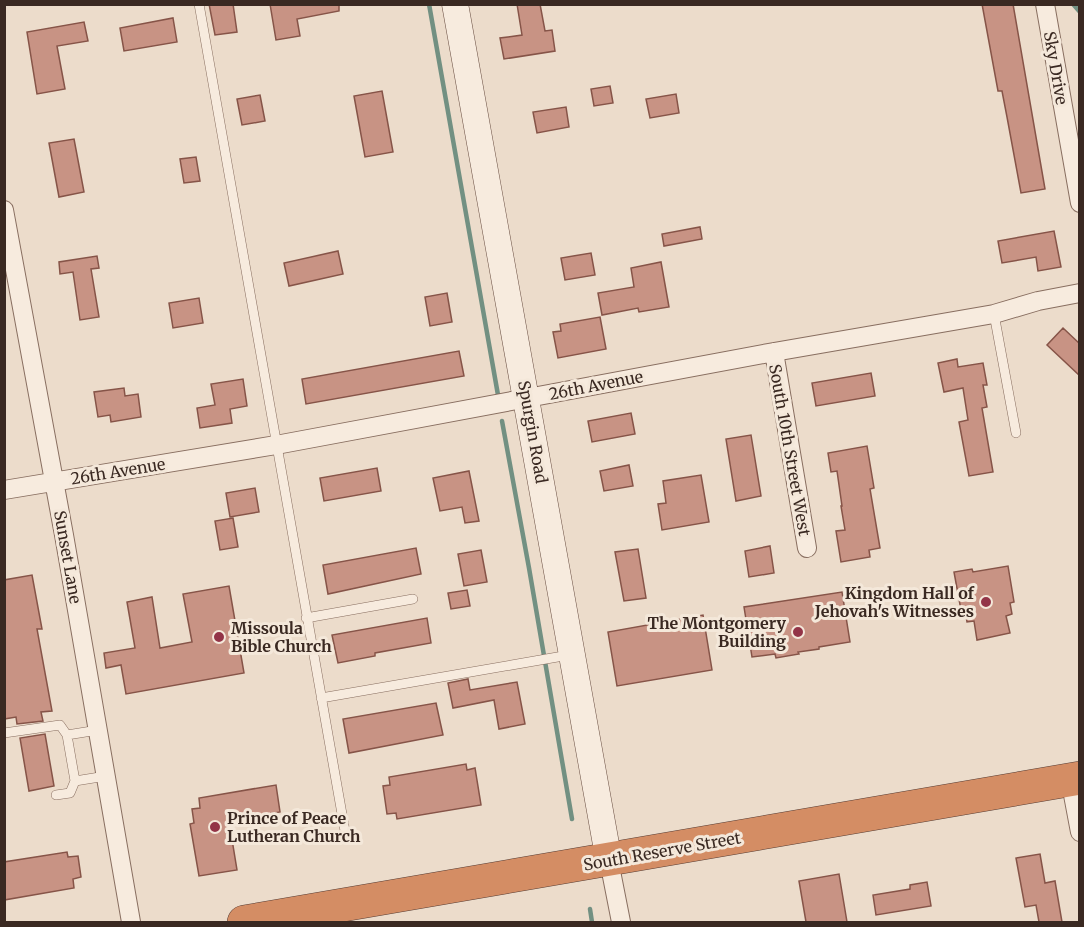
<svg xmlns="http://www.w3.org/2000/svg" width="1084" height="927" viewBox="0 0 1084 927" font-family="Merriweather,serif">
	<style>
		.lines { fill: none; stroke-linecap: round; stroke-linejoin: round }
		.stream { stroke: #729082; stroke-width: 4.5 }
		.building { fill: #c89384; stroke: #865448; stroke-width: 1.5 }
		.lane-casing { stroke: #886e60; stroke-width: 10 }
		.street-casing { stroke: #886e60; stroke-width: 20 }
		.secondary-casing { stroke: #6a4f43; stroke-width: 27 }
		.highway-casing { stroke: #573d34; stroke-width: 34 }
		.lane { stroke: #f7ebde; stroke-width: 9 }
		.street { stroke: #f7ebde; stroke-width: 18 }
		.secondary { stroke: #f7ebde; stroke-width: 26 }
		.highway { stroke: #d48d64; stroke-width: 33 }
		.poi-dot { fill: #933447; stroke: #f4e8da; stroke-width: 2 }
		.labels { text-anchor: middle; dominant-baseline: central; stroke-width: 6; stroke-linejoin: round; paint-order: stroke }
		.street-label { font-size: 16px; fill: #3a2922; stroke: #f4e8da }
		.poi-label { font-size: 16px; font-weight: bold; fill: #3a2922; stroke: #f4e8da; text-anchor: end }
	</style>
	<rect width="100%" height="100%" fill="#ecdccb"/>
	<g class="lines">
		<!-- stream -->
		<path class="stream" d="M429,4L498,395
			M1073,4L1080,12
			M502,421L529,568L572,819
			M590,909L592,922"/>
	</g>
	<!-- building -->
	<path class="building" d="M209,4H233L237,32L215,35Z
		M270,4H339V11L297,19L300,36L276,40Z
		M517,4H540L545,31L552,30L555,51L504,59L500,38L522,35Z
		M982,4H1013L1045,189L1021,193L1007,117L1002,91H998Z
		M173,18L177,42L124,51L120,28Z
		M84,22L88,41L57,46L65,89L37,94L27,32Z
		M610,86L613,103L594,106L591,89Z
		M382,91L393,152L365,157L354,96Z
		M676,94L679,113L650,118L646,99Z
		M260,95L265,121L242,125L237,99Z
		M566,107L569,127L537,133L533,112Z
		M74,139L84,192L59,197L49,143Z
		M196,157L200,181L184,183L180,159Z
		M700,227L702,239L664,246L662,234Z
		M1054,231L1061,267L1038,271L1036,257L1002,263L998,241Z
		M338,251L343,274L289,286L284,263Z
		M591,253L595,275L565,280L561,258Z
		M97,256L99,268L91,269L99,317L80,320L73,272L60,274L59,262Z
		M661,262L669,307L639,312L638,308L602,315L598,293L634,287L631,268Z
		M447,293L452,322L430,326L425,297Z
		M199,298L203,323L173,328L169,303Z
		M600,317L606,349L558,358L553,332L561,331L560,324Z
		M1063,328L1080,344V376L1047,345Z
		M459,351L464,376L306,404L302,379Z
		M957,359L958,367L983,363L987,385H983L987,407L982,408L993,472L969,476L959,422L968,420L963,388L944,392L938,363Z
		M871,373L875,396L816,406L812,383Z
		M243,379L247,406L230,409L232,423L200,428L197,408L215,405L211,384Z
		M124,388L125,396L138,394L141,417L111,422L110,415L98,417L94,392Z
		M631,413L635,434L592,442L588,421Z
		M751,435L761,496L736,501L726,439Z
		M867,446L874,488L870,489L880,548L869,550L870,557L841,562L836,531L845,530L841,506H842L837,471L831,472L828,453Z
		M629,465L633,486L604,491L600,471Z
		M377,468L381,491L324,501L320,478Z
		M469,471L479,521L465,523L462,507L440,511L433,478Z
		M701,475L709,522L662,530L658,504L666,503L663,481Z
		M255,488L259,512L230,517L226,493Z
		M233,518L238,547L220,550L215,521Z
		M770,546L774,573L749,577L745,551Z
		M416,548L421,574L328,594L323,565Z
		M638,549L646,598L624,601L615,552Z
		M481,550L487,582L464,586L458,554Z
		M1008,566L1014,602L1010,603L1012,614L1006,616L1010,633L977,640L974,621L967,622L965,609L961,610L954,572L972,569L973,572Z
		M32,575L42,629H37L52,711L41,712L43,721L17,724L16,717L4,719V580Z
		M229,586L244,673L126,694L121,665L106,668L104,653L135,648L127,602L152,597L160,648L192,642L183,594Z
		M467,590L470,606L451,609L448,593Z
		M842,592L850,642L819,647V649L798,652L799,654L776,658L775,654L752,657L744,607Z
		M703,615L712,670L617,686L608,632Z
		M427,618L431,643L375,653V656L338,663L332,635Z
		M468,679L470,690L517,682L525,724L499,729L494,700L453,708L448,683Z
		M436,703L443,735L349,753L343,719Z
		M45,734L54,786L29,791L20,738Z
		M466,764L467,770L475,768L481,805L397,819L396,813L387,814L383,786L390,785L389,777Z
		M276,785L280,812L229,821L237,870L199,876L190,824L194,823L192,809L200,808L199,798Z
		M67,852L68,857L78,856L81,877L73,879L74,888L4,900V862Z
		M1040,854L1045,883L1055,881L1062,922H1039L1036,905L1025,907L1016,858Z
		M839,874L847,922H806L799,881Z
		M927,882L931,906L876,915L873,895L910,889V885Z"/>
	<g class="lines">
		<defs>
			<path id="lane" d="M199,4L345,831
				M994,314L1016,433
				M306,618L413,599
				M321,698L569,655
				M4,733L60,725L67,735L98,730
				M67,735L75,781L106,776
				M56,795L70,793L75,781"/>
			<path id="street" d="M1045,4L1080,203
				M4,210L64,535L131,922
				M774,352L807,548
				M4,490L276,445L774,352L994,314L1038,301L1080,293
				M1070,779L1080,832
				M609,861L621,922"/>
			<path id="secondary" d="M455,4L609,861"/>
			<path id="highway" d="M244,922L1080,778"/>
		</defs>
		<!-- lane casing -->
		<use href="#lane" class="lane-casing"/>
		<!-- street casing -->
		<use href="#street" class="street-casing"/>
		<!-- secondary casing -->
		<use href="#secondary" class="secondary-casing"/>
		<!-- highway casing -->
		<use href="#highway" class="highway-casing"/>
		<!-- lane -->
		<use href="#lane" class="lane"/>
		<!-- street -->
		<use href="#street" class="street"/>
		<!-- secondary -->
		<use href="#secondary" class="secondary"/>
		<!-- highway -->
		<use href="#highway" class="highway"/>
	</g>
	<!-- markers -->
	<g class="poi-dot">
		<circle cx="986" cy="602" r="6"/>
		<circle cx="798" cy="632" r="6"/>
		<circle cx="219" cy="637" r="6"/>
		<circle cx="215" cy="827" r="6"/>
	</g>
	<g class="labels">
		<!-- street labels -->
		<g class="street-label">
			<text transform="translate(1056 68) rotate(80)">Sky Drive</text>
			<text transform="translate(596 385) rotate(-11)">26th Avenue</text>
			<text transform="translate(533 432) rotate(80)">Spurgin Road</text>
			<text transform="translate(790 450) rotate(80)">South 10th Street West</text>
			<text transform="translate(118 471) rotate(-9)">26th Avenue</text>
			<text transform="translate(68 557) rotate(80)">Sunset Lane</text>
			<text transform="translate(662 851) rotate(-10)">South Reserve Street</text>
		</g>
		<!-- poi labels -->
		<g class="poi-label">
			<text x="974" y="593">Kingdom Hall of<tspan x="974" dy="18">Jehovah's Witnesses</tspan></text>
			<text x="786" y="623">The Montgomery<tspan x="786" dy="18">Building</tspan></text>
			<text x="231" y="628" text-anchor="start">Missoula<tspan x="231" dy="18">Bible Church</tspan></text>
			<text x="227" y="818" text-anchor="start">Prince of Peace<tspan x="227" dy="18">Lutheran Church</tspan></text>
		</g>
	</g>
	<!-- border -->
	<rect width="1084" height="927" fill="none" stroke="#3a2922" stroke-width="12"/>
</svg>
